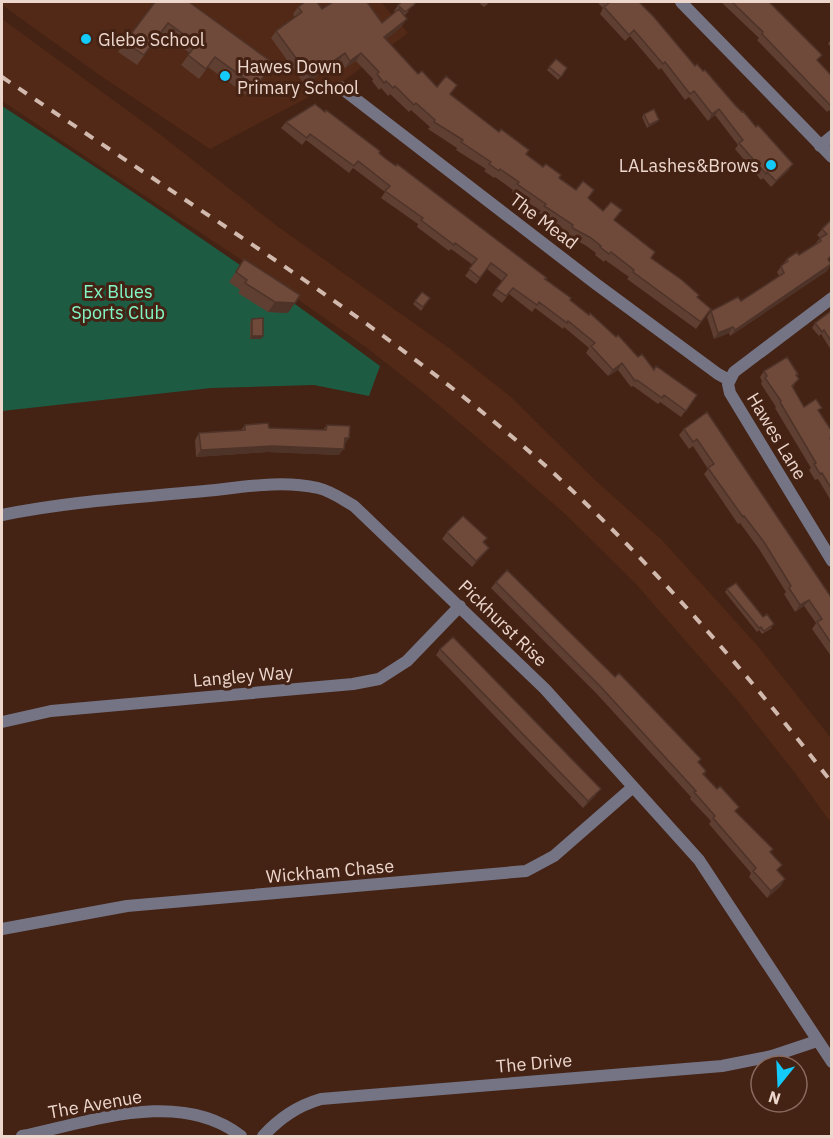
<svg xmlns="http://www.w3.org/2000/svg" width="833" height="1138" viewBox="0 0 833 1138" font-family="'IBM Plex Sans',sans-serif">
	<style>
		.built { fill: #522917 }
		.green { fill: #1d5c43 }
		.lines { fill: none; stroke-linecap: round; stroke-linejoin: round }
		.minor { stroke: #747485; stroke-width: 12 }
		.tertiary { stroke: #747485; stroke-width: 12 }
		.rail { stroke: #d1b9ae; stroke-width: 4; stroke-dasharray: 10 10; stroke-linecap: butt }
		.wall { fill: #5f3f32 }
		.shaded-wall { fill: #4e3329 }
		.building { fill: #6f493a; stroke: #4e3329; stroke-width: 1.5 }
		.poi-dot { fill: #13cafb; stroke: #442214; stroke-width: 2 }
		.labels { text-anchor: middle; dominant-baseline: central; stroke-width: 6; stroke-linejoin: round; paint-order: stroke }
		.poi-label { font-size: 18px; fill: #edd7cd; stroke: #442214; text-anchor: start }
		.street-label { font-size: 18px; fill: #edd7cd; stroke: #442214 }
		.park-label { font-size: 18px; fill: #83f6c5; stroke: #442214 }
	</style>
	<rect width="100%" height="100%" fill="#442214"/>
	<!-- built -->
	<path class="built" d="M2,2H381L408,33L346,79L340,87L324,89L210,149L98,74L2,5Z
		M2,19L157,132L277,226L449,348L511,397L595,480L662,540L756,644L831,738V823L795,773L739,702L635,583L564,513L494,452L428,396L367,348L249,265L2,101Z"/>
	<!-- green -->
	<path class="green" d="M2,106C130,189 257,274 380,366L369,396L314,385L211,388L2,411Z"/>
	<g class="lines">
		<!-- minor -->
		<path class="minor" d="M681,2L832,157
			M340,87L596,284L718,374L729,380
			M820,146L832,136
			M832,298L734,372L728,384L730,393L832,561
			M2,515C65,502 129,498 194,492C234,489 277,479 318,488C331,491 342,499 354,506L545,689L699,860L832,1062
			M2,722L51,711L353,684L379,679L407,661L460,606
			M2,929L127,906L526,871L554,856L633,787
			M263,1136C280,1118 297,1106 321,1099L722,1066L772,1056L817,1041"/>
		<!-- tertiary -->
		<path class="tertiary" d="M22,1136C90,1122 180,1088 241,1136"/>
		<!-- rail -->
		<path class="rail" d="M2,77C73,125 145,173 217,221C331,297 445,376 548,468C652,563 746,671 832,783"/>
	</g>
	<!-- wall -->
	<path class="wall" d="M155,2L273,63L249,97L208,67L199,79L181,65L190,53L161,33L137,65L118,52Z
		M333,2H369H368L382,23L395,12L394,11L398,5L409,11L404,16L402,26L386,39L418,74L450,94L526,154L588,198L614,220L651,258L711,309L696,329L627,279L629,277L605,260L604,262L595,255L596,253L585,245L571,238L567,234L568,232L544,217L539,213L541,211L512,192L513,190L495,177L494,178L484,171L486,169L456,150L457,148L428,129L430,127L411,110L409,112L390,94L388,96L381,88L379,90L372,81L373,79L356,61L345,68L339,60L305,85L271,38L276,31L295,17L293,14L298,7L322,9Z
		M478,2H490L484,7Z
		M597,2H639L695,66L789,170L771,187L763,178L761,180L735,149L738,145L715,115L708,121L689,97L685,100L661,68L659,70L630,36L625,41L600,14L603,8Z
		M721,2H769L818,61L831,75V113L829,110L827,112L757,40L759,38Z
		M831,39V47L828,44Z
		M556,59L567,68L558,80L547,70Z
		M644,114L659,120L656,123L647,128L642,117Z
		M286,122L379,153L545,279L654,370L697,395L681,417L660,402L658,404L633,386L631,387L618,370L608,376L586,353L589,348L564,327L563,329L535,308L532,312L509,294L502,303L492,295L502,281L487,269L476,284L465,276L473,265L451,249L449,251L417,227L418,224L381,198L385,192L353,168L349,173L306,140L302,145L281,128Z
		M831,220L829,261L831,264L827,271L730,336L729,333L714,339L707,317L711,311L741,301L779,276L777,272L787,259L799,255L815,244L820,238L817,235L822,229Z
		M244,259L288,313L268,312L238,293L240,290L229,282Z
		M422,292L430,298L421,311L413,304Z
		M831,311V350L821,334L819,336L812,328L815,323Z
		M252,319L261,339H250V322Z
		M764,371L798,374L794,386L793,387L804,407L819,411L831,441V501L818,479L815,480L809,470L811,468L775,408L776,407L761,384L762,381L760,377Z
		M707,412L831,597V656L812,629L816,623L804,606L795,612L784,594L786,592L759,549L740,523L738,524L704,474L708,469L693,446L689,449L679,435L684,429Z
		M245,425L269,428L323,430L327,425L344,445L339,455L267,452L196,457L195,440L199,433L241,430Z
		M447,532L484,542L489,548L484,554L472,567L442,539Z
		M496,582L698,762L706,771L704,775L735,812L773,849L771,852L778,871L781,886L767,898L749,877L751,873L709,824L711,821L690,799L691,797L596,693L491,588Z
		M727,589L763,617L772,628L762,634L759,630L757,632L725,592Z
		M440,649L596,795L583,808L436,655Z"/>
	<!-- shaded-wall -->
	<path class="shaded-wall" d="M407,19L402,26L379,45L384,37Z
		M345,53L339,60L305,85L310,77Z
		M361,53L356,61L345,68L350,61Z
		M719,109L715,115L708,121L712,114Z
		M659,120L656,123L647,128L649,125Z
		M793,164L789,170L771,187L776,181Z
		M831,264L827,271L730,336L735,330Z
		M275,302L295,303L288,313L268,312Z
		M733,327L729,333L714,339L718,333Z
		M252,336H263L261,339H250Z
		M622,363L618,370L608,376L613,370Z
		M345,438H349L344,445Z
		M272,446L344,449L339,455L267,452L196,457L201,450Z
		M489,548L484,554L472,567L476,561Z
		M809,600L804,606L795,612L800,605Z
		M601,789L596,795L583,808L588,801Z
		M785,879L781,886L767,898L771,891Z"/>
	<!-- building -->
	<path class="building" d="M155,2H189L273,63L256,87L215,57L206,69L188,55L197,44L168,23L144,55L125,42Z
		M305,2H317L322,9L333,2H367L382,23L399,9L407,19L384,37L418,74L422,71L437,87L446,76L457,85L450,94L499,132L501,129L529,150L526,154L543,167L546,164L561,175L559,178L576,190L583,181L594,190L588,198L603,211L611,202L622,210L614,220L655,252L651,258L682,280L699,295L697,297L711,309L701,322L633,272L634,270L611,252L609,254L600,247L601,246L591,238L576,230L572,227L573,225L549,209L544,206L546,204L517,184L519,182L500,169L499,171L489,164L491,162L461,142L463,140L434,122L435,120L416,103L414,105L395,86L393,88L386,81L384,83L377,74L379,72L361,53L350,61L345,53L310,77L276,31L302,12L298,7Z
		M402,2H416L414,5L405,12L398,5Z
		M607,2H639L654,17L695,66L697,64L703,71L705,70L735,105L742,112L743,111L756,127L758,125L793,164L776,181L767,172L766,174L739,143L743,140L719,109L712,114L694,91L690,94L665,62L663,64L634,30L629,35L604,7L609,3Z
		M732,2H769L822,55L817,60L831,75V106L762,34L763,32Z
		M556,59L567,68L561,77L549,67Z
		M315,104L325,112L326,110L380,151L379,153L386,159L396,166L397,164L547,278L545,279L571,298L570,300L589,315L590,313L616,337L618,335L638,357L642,354L654,370L656,366L697,395L686,411L664,395L662,398L637,380L635,381L622,363L613,370L591,346L595,343L568,321L567,323L539,302L537,305L513,288L506,296L496,289L507,275L491,263L480,278L469,269L477,259L455,243L454,245L421,220L423,218L385,191L390,186L358,161L354,166L310,134L307,138L286,122Z
		M654,109L659,120L649,125L644,114Z
		M831,220V256L828,259L831,264L735,330L733,327L718,333L711,311L738,297L741,301L784,273L781,266L788,261L787,259L797,252L799,255L821,241L820,238L827,234L822,229Z
		M244,259L300,295L295,303L275,302L245,283L247,280L236,272Z
		M422,292L430,298L423,307L415,301Z
		M831,311V341L824,330L822,332L815,323Z
		M263,318V336H252V319Z
		M787,357L798,374L796,375L799,379L792,386L804,407L816,399L822,408L818,410L831,430V437L830,438L831,441V488L822,473L820,474L814,464L816,463L780,402L781,401L765,378L767,376L764,371Z
		M707,412L831,597V643L817,622L822,619L809,600L800,605L789,588L791,586L764,542L744,516L743,517L708,468L714,464L697,439L693,442L684,429Z
		M268,423L269,428L326,430L327,425L350,426L349,438H345L344,449L272,446L201,450L199,433L245,430V425Z
		M463,516L487,538L483,542L489,548L476,561L447,532Z
		M507,570L615,677L619,673L701,759L698,762L706,771L703,774L717,789L720,786L739,807L735,811L773,849L770,852L782,865L777,870L785,879L771,891L753,871L756,868L713,818L715,816L694,792L696,791L600,686L496,582Z
		M736,583L763,617L767,614L774,624L764,631L761,627L759,628L727,589Z
		M453,637L601,789L588,801L440,649Z"/>
	<!-- markers -->
	<g class="poi-dot">
		<circle cx="86" cy="39" r="6"/>
		<circle cx="225" cy="76" r="6"/>
		<circle cx="771" cy="165" r="6"/>
	</g>
	<g class="labels">
		<!-- poi labels -->
		<g class="poi-label">
			<text x="98" y="39">Glebe School</text>
			<text x="237" y="66">Hawes Down<tspan x="237" dy="21">Primary School</tspan></text>
			<text x="759" y="165" text-anchor="end">LALashes&amp;Brows</text>
		</g>
		<!-- street labels -->
		<g class="street-label">
			<text transform="translate(544 221) rotate(37)">The Mead</text>
			<text transform="translate(777 436) rotate(59)">Hawes Lane</text>
			<text transform="translate(503 623) rotate(44)">Pickhurst Rise</text>
			<text transform="translate(243 676) rotate(-5)">Langley Way</text>
			<text transform="translate(330 871) rotate(-5)">Wickham Chase</text>
			<text transform="translate(534 1063) rotate(-5)">The Drive</text>
			<text transform="translate(95 1104) rotate(-10)">The Avenue</text>
		</g>
		<!-- park labels -->
		<g class="park-label">
			<text x="118" y="291">Ex Blues<tspan x="118" dy="21">Sports Club</tspan></text>
		</g>
	</g>
	<!-- border -->
	<rect width="833" height="1138" fill="none" stroke="#edd7cd" stroke-width="6"/>
	<!-- north arrow -->
	<g transform="translate(779 1084) rotate(198)"><circle r="28" fill="#442214" stroke="#886a5e" stroke-width="1.5"/>
	<path d="M0-4.5L10 22L0 15L-10 22Z" fill="#13cafb"/>
	<text y="-9" font-size="16" font-weight="bold" text-anchor="middle" fill="#edd7cd">N</text>
	</g>
</svg>
